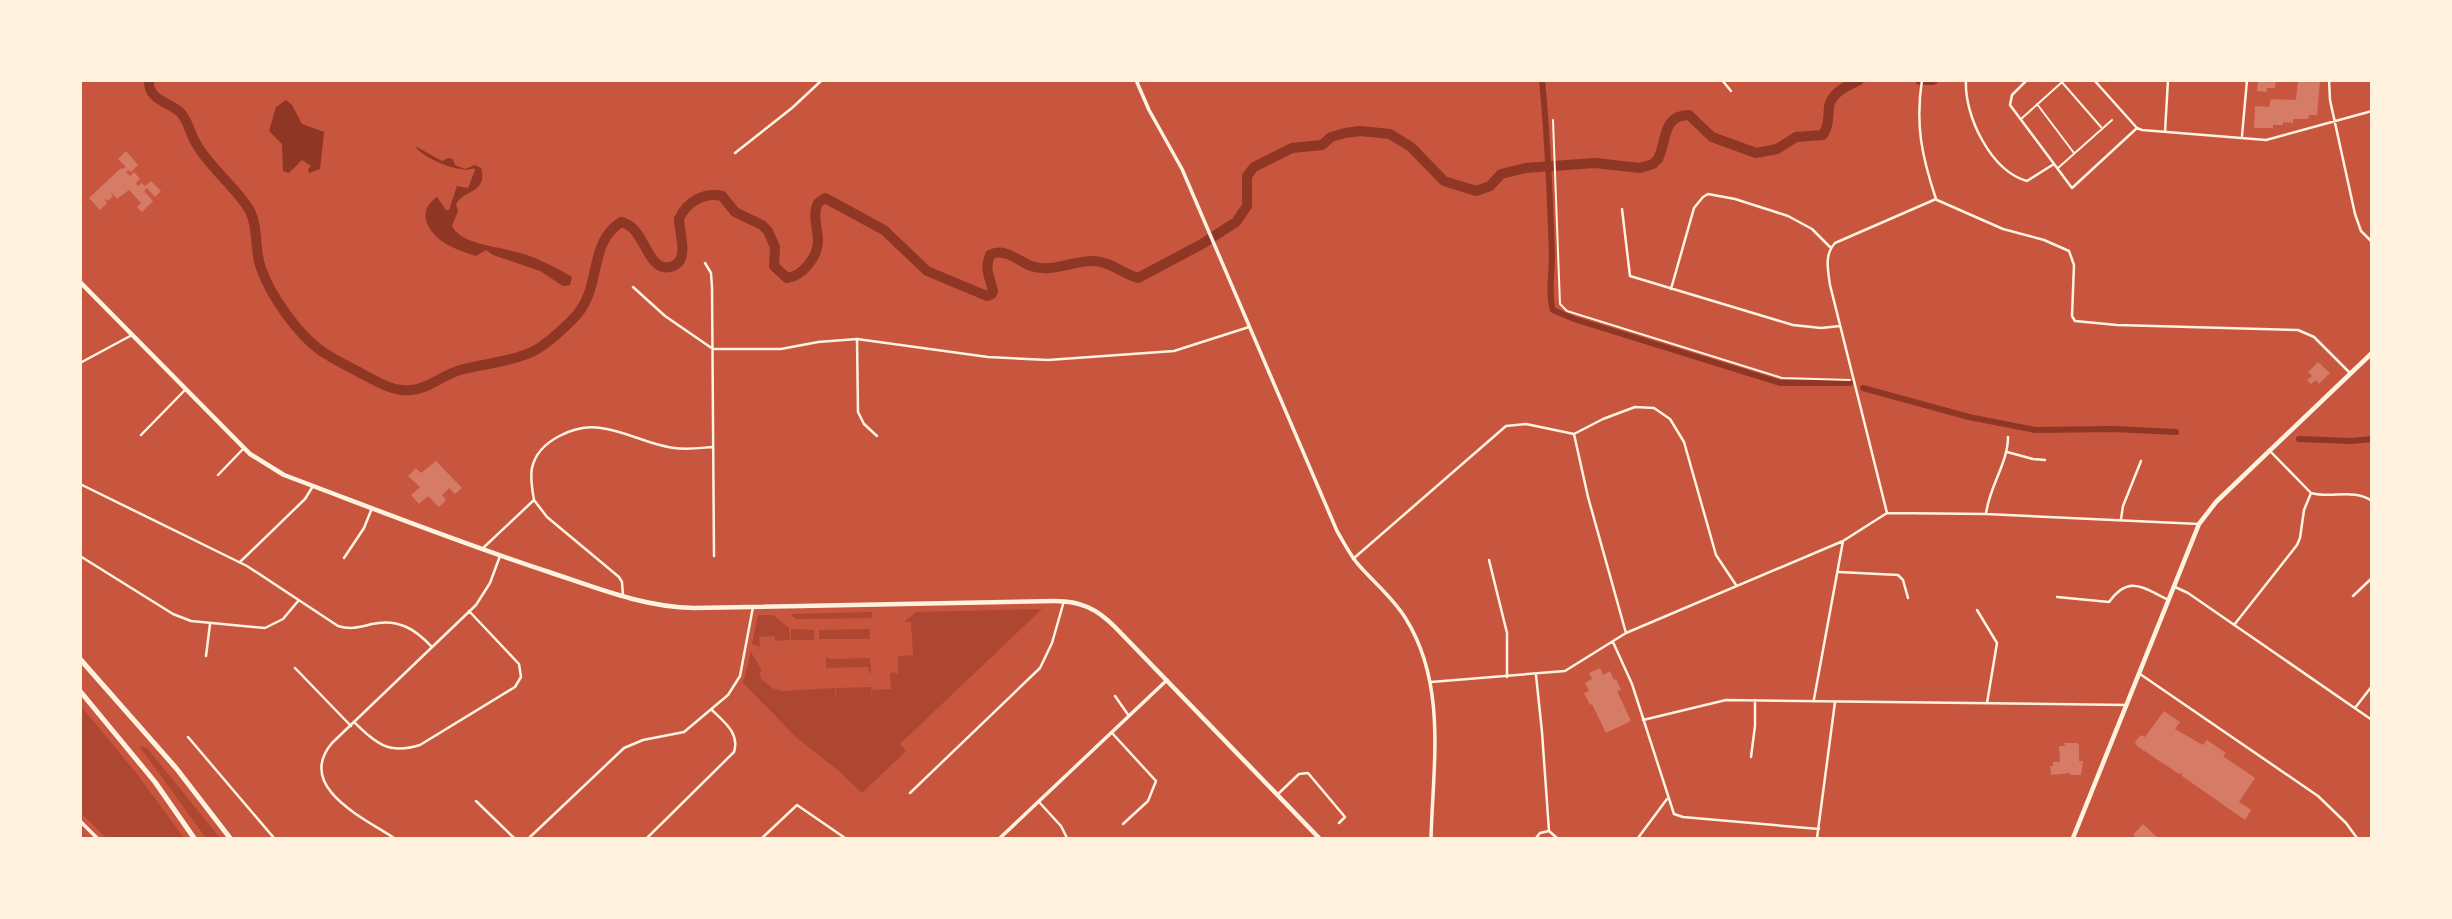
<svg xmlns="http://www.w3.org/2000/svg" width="2452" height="919" viewBox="0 0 2452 919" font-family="'Fira Sans Condensed',sans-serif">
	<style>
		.green { fill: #ae4732 }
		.water { fill: #8f3625 }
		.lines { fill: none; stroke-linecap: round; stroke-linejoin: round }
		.canal { stroke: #8f3625; stroke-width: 6 }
		.river { stroke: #8f3625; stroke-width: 10 }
		.building { fill: #d67c66 }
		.path { stroke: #fff3e0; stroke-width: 2 }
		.service { stroke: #fff3e0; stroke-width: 2 }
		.minor { stroke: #fff3e0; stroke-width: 2.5 }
		.tertiary { stroke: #fff3e0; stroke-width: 3.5 }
		.secondary { stroke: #fff3e0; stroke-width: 4.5 }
		.motorway { stroke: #fff3e0; stroke-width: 5 }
	</style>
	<rect width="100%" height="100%" fill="#c8553d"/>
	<!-- green -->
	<path class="green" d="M1042,609L900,744L906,751L862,793L840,772L798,739L743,683L751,652L762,671L760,673L761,679L772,688L781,691L835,688L836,703V688L871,687L872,700V690L891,689L890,673L895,672L898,675V656L913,655L911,622H904L916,612Z
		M872,612V618L797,619L792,616V614Z
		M758,615H773L789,628L790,640L775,641V636L759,637L760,647L752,644Z
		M791,629L814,630V640H791Z
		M870,629V639H819V630Z
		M826,657L831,659L870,658L871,673H869L868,667L826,668Z
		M81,706L137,774L184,838H106L81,813Z
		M139,746L147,748L220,838H206Z"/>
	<!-- water -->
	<path class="water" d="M286,100L292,105L302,124L324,132L320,169L309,173L308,169L311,166L302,160L289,173L283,171L282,144L269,131L276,107Z
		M415,146L442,161L448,158L453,159L455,165L465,169L475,165L481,168C488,193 465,189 456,204L458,211L452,226C461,246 507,247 527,255C541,260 554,267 567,274L572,277L570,285L563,286L540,271L493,255L486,250L476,256C464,252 448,247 439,239C424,226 419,209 437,197L446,210H449L457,186L468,188L475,170L474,168C462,175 422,158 415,146Z"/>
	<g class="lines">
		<!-- canal -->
		<path class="canal" d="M1542,80C1548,139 1550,197 1552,255C1552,270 1548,297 1553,310L1574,319L1780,383H1850
			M1863,388L1969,417L2035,430L2113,429L2176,432
			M2299,439L2351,441L2372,439"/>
		<!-- river -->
		<path class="river" d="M149,80C148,100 167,101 180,112C189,121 190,135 197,145C211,169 237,188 250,211C259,229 254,250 261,268C270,295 297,333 320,350C334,360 350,367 366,376C379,383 395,392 411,390C428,389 443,375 460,370C483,364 510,362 532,352C546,345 562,330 573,319C604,288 586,245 621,222C646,227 646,272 670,267C691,263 679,233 679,219C686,202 704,192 722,196L735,212L762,225L768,231L775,247L774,266L787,278C803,276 817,257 818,242C818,228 812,215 818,203L825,198L884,230L927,271L987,296L992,294L993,291C990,277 984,270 990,255C1005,247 1018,261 1031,266C1051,273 1072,261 1092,261C1110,261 1121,273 1138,278L1202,244L1236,222L1247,206V176L1254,167L1292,148L1322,145L1331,137L1345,133L1360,131L1390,134L1411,147L1444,181L1476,191L1490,186L1501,174L1525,168L1595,163L1640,168L1653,164L1658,159C1667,141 1662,115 1689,115L1712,137L1756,153L1777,149L1796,137L1823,135C1829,125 1828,118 1829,107C1831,92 1848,86 1859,80
			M1920,80H1933"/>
	</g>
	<!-- building -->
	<path class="building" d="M2258,80H2276L2275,88H2267L2266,92L2257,91Z
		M2298,80H2320L2317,115H2309L2308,119H2293V123L2283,122V125H2273V128H2254L2255,106L2269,107L2271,99L2296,100Z
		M126,151L138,165L131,172L128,170L126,172L130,176L134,172L140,179L136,183L138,186L142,183L147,188L144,191L153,201L142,212L137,207L141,203L129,190L117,199L110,191L113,196L108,201L104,199L107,203L100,210L89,198L121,168L123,169L126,167L118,159Z
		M151,181L161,191L155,197L145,186Z
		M2318,362L2330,373L2319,384L2316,380L2311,384L2307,380L2312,376L2308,372Z
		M436,461L462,488L455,494L449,488L442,495L446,500L439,507L428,496L419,504L411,495L420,487L408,476L416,468L421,473Z
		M1600,668L1603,675L1610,671L1614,680L1616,679L1621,690L1617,691L1631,721L1606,733L1592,704L1590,705L1584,693L1589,691L1585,683L1592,679L1589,673Z
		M2164,711L2180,722L2175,729L2203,745L2207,740L2226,753L2223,756L2255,778L2239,802L2251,810L2245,820L2182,776V773L2179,774L2137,746L2135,742L2141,735L2145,737Z
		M2064,743H2077L2079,745V761H2083L2081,775H2070V773L2051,775L2050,766H2053V762H2060L2059,746H2065Z
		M2143,824L2157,837L2156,838H2137L2133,835Z"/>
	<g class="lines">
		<!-- path -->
		<path class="path" d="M1553,120L1560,304L1567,311L1782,378L1850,380"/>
		<!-- service -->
		<path class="service" d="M2060,80L2101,127
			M2037,104L2074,153
			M2021,119L2061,83
			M2058,168L2112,120"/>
		<!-- minor -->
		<path class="minor" d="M1722,80L1731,91
			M1966,80C1964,116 1991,171 2027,181L2054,164
			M2027,80L2012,95L2010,105L2072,188L2137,128
			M2094,80L2137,128L2142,130L2266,140L2372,111
			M2329,80L2330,100L2355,214L2361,231L2372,242
			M2165,132L2168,80
			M2242,136L2247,80
			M735,153L792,108L822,80
			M1937,200L2003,229L2044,240L2069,251L2074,265L2072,316L2075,321L2117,325L2298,330L2314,337L2350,373
			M1622,209L1630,276L1793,325L1821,328L1840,326
			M705,263L711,273L712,287L714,556
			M633,287L665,316L713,349H781L818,342L857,339L988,357L1048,360L1174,351L1249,327
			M1671,289L1694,208L1703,197L1708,194L1735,199L1788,216L1812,229L1831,248
			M857,339L858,412L864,424L877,436
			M80,363L132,335
			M1574,434L1603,419L1635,407L1654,408L1670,419L1684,442L1716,555L1736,585
			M1574,434L1588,497L1626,633
			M141,435L185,390
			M2269,450L2311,493C2331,499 2353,488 2372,501
			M2007,452L2033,459L2045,460
			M218,475L244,448
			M80,484L247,566L338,626C351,630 360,627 372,624C398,618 415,629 432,647
			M534,500L547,517L619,577L622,582L623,596
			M1887,513L1830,285C1828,270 1824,255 1835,243L1936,199C1922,157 1915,125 1922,80
			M1986,514C1989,487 2008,463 2008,437
			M2121,519L2123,506L2141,461
			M482,549L534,500C532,489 530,478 532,468C538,440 576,424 601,428C626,431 649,445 674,448C687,450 700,448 712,447
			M80,556L173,614L191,621L265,628L283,619L299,600
			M344,558L364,528L372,508
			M1353,559L1506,426L1526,424L1574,434
			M1489,560L1507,633V677
			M240,562L305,499L313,486
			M1839,572L1898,575L1903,580L1908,598
			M2175,587L2188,593L2372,720
			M2353,596L2372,578
			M2057,597L2109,602C2129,574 2143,588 2169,600
			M1977,610L1997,643L1987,703
			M2234,625L2297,545L2300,538L2304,510L2311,493
			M1613,642L1632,684L1674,814L1683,817L1819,829
			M206,656L210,624
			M295,668L351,726
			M2140,674L2318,796L2346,823L2357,838
			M1536,675L1542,732L1549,831L1557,838
			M1431,682L1565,671L1626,633L1843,541L1887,513L1986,514L2199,524
			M1115,696L1129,716
			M1814,699L1843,541
			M2355,708L2372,686
			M1643,720L1726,700L2127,705
			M354,722C376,743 388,755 420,745L515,687L521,677L519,664L469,611
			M1112,733L1156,781L1148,801L1123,824
			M188,737L274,838
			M1751,757L1755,726V700
			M910,793L1040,668L1052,643L1064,601
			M1278,794L1299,774L1308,773L1345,817L1339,823
			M476,801L514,838
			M1039,802L1061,826L1067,838
			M394,838C364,818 295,787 332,743L476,605L490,583L500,556
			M529,838L624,748L643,740L684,732L728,695L740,676L753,607
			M647,838L734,752C740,733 724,722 712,710
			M762,838L797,805L845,838
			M1536,838L1540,833L1549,831
			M1638,838L1667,799
			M1817,838L1835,702"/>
		<!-- tertiary -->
		<path class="tertiary" d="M1136,80L1149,110L1182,169L1337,531C1343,541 1349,553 1357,563C1373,582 1393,597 1406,619C1447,685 1433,765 1431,838
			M80,821L97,838
			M1000,838L1167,680"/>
		<!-- secondary -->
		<path class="secondary" d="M80,282L250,454L284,475C372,508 460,543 549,572C597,588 643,607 694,608L1055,601C1081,601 1097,609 1115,627L1319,838
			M2073,838L2199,524L2216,502L2372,353"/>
		<!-- motorway -->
		<path class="motorway" d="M80,659L176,768L230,838
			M80,691L155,782L194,838"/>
	</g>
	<!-- border -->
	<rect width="2452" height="919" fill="none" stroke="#fff3e0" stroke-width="164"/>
</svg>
